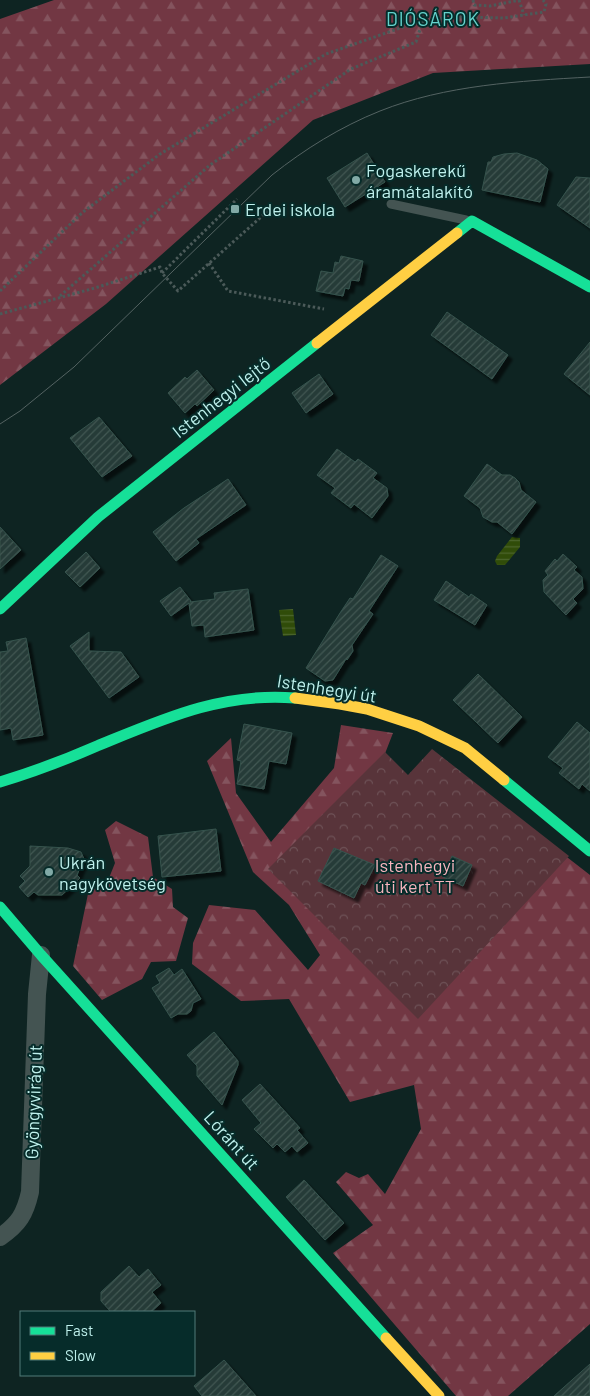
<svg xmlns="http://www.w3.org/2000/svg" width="590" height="1396" viewBox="0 0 590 1396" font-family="Barlow,sans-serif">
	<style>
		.forest { fill: url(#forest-firs) }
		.park { fill: url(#park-crowns) }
		.water { fill: url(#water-rules) }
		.building { fill: url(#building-hatch); stroke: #36534d; filter: url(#shadow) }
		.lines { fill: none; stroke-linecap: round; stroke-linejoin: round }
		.path { stroke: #4b5a59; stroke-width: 3; stroke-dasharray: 2.5 2.5; stroke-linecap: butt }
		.lane { stroke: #445452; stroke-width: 9 }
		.street { stroke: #445452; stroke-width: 18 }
		.fast { stroke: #16e098; stroke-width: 11 }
		.slow { stroke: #ffcf43; stroke-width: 11 }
		.tram { stroke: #546362; stroke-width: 1 }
		.poi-dot { fill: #81a9a6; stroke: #062c2a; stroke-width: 2 }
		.labels { text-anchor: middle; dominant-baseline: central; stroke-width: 4; stroke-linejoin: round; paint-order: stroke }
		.poi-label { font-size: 18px; fill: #bff1ed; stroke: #062c2a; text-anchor: start }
		.street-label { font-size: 18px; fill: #bff1ed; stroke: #062c2a }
		.park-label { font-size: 18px; fill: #f8b5be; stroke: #062c2a }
		.neighbourhood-label { font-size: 19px; letter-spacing: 1px; fill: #64d3cc; stroke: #062c2a }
	</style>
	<defs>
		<pattern id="forest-firs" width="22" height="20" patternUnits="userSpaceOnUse" patternTransform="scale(1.25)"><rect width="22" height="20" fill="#723743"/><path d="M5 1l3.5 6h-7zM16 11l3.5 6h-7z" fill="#84545e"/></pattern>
		<pattern id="park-crowns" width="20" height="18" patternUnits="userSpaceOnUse" patternTransform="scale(1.25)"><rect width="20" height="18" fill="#58343a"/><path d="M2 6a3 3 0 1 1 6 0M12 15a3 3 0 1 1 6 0" fill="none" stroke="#6e5257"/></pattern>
		<pattern id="water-rules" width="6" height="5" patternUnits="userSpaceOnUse" patternTransform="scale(1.25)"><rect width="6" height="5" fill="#304c09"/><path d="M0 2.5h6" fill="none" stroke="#4c662d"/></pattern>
		<pattern id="building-hatch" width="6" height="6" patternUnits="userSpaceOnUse" patternTransform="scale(1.25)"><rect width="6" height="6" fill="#253b37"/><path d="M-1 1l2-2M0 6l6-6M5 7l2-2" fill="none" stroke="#435854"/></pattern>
		<filter id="shadow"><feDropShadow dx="4.5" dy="4.5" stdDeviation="1" flood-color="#0009"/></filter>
	</defs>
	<rect width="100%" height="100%" fill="#0e2422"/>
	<!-- forest -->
	<path class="forest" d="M54,0H590V64L433,73L313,120L106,304L0,385V19Z
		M341,725L393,733L379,769L388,815L437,756L590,875V1324L508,1396H456L333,1253L373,1225L336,1182L346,1172L359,1178L368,1174L385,1194L421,1129L414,1085L350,1102L289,999L241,1001L192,964L193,943L209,905L255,910L308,970L320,955L289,905L253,872L207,761L231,738L236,793L271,842L334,768Z
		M116,821L148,837L153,877L172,889L173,907L188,918L176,961L151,962L142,979L102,1000L73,966L89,889L105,888L115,863L105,830Z"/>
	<!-- park -->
	<path class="park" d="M432,749L569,856L418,1019L268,869L385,752L408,775Z"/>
	<!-- water -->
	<path class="water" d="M512,537L520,538V547L505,565H497L495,561L497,556Z
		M293,609L296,635L283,636L279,610Z"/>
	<!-- building -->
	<path class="building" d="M367,153L385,182L345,207L327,178Z
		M517,153L537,160L548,169L540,202L482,190L488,162H491L493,157L504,154Z
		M576,177L590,178V228L557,205Z
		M341,256L363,261L359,281L351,280L349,289L345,288L343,296L316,291L321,271L333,273L335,262L339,263Z
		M447,312L508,355L492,379L431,335Z
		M590,342V395L564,374Z
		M197,370L214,390L197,406L195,404L185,413L168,393L185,377L187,379Z
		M319,374L333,394L306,413L292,393Z
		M99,417L132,456L102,477L70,438Z
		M337,449L355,462L358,459L377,473L373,478L387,488L388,496L372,518L354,504L351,508L331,493L335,488L317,475Z
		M487,464L502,475H510L515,478L519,482L521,490L536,502L512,534L497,522H492L483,517L480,508L464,496Z
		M228,479L246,505L196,539L199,543L176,561L153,532L184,508Z
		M0,527L21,550L0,569Z
		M86,552L100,568L80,587L65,572Z
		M563,554L577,567L574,570L582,577L583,589L573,599L577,603L566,615L544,592L543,580L548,575L545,571L555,559L557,561Z
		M381,555L398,566L369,611L373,614L352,645L353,651L347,660L346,659L333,680L325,681L306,668L340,613L350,598L353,599Z
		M446,581L469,597L471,594L487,605L475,625L434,600Z
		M180,587L191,601L190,602L215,599L214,593L248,589L254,630L205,637L204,625L192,626L189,603L171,616L160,601Z
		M89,632V651L121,652L139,677L109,698L70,646Z
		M26,638L43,735L13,740L11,728L0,730V652L8,651L6,642Z
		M478,674L522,717L498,743L453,700Z
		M577,722L590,733V791L582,784L579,789L559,773L563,768L548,757Z
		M244,724L292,733L286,764L269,761L264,789L237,784L241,761L237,760Z
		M216,829L221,871L162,877L158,836Z
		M30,846L68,848L81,852L84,859L77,875L80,878L62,895H38L34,892L28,897L19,887L25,881L20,876L30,866Z
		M334,848L375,865L365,885L361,883L354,898L318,881Z
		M452,856L472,865L463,886L443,877Z
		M169,968L174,975L182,969L201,999L193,1003L191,1011L187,1014H178L171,1018L152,988L160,983L156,976Z
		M214,1032L238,1061V1065L222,1105L197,1076V1066L187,1055Z
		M260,1084L300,1128L297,1130L308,1143L297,1152L292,1146L285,1152L277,1144L273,1148L254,1129L261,1123L242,1100Z
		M304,1180L344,1223L325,1240L286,1197Z
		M129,1266L139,1277L148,1269L161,1285L152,1292L161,1303L151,1312H111L101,1301V1292Z
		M224,1360L256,1396H202L194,1386Z
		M590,1364V1396H554Z"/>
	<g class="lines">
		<!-- path -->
		<path class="path" d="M473,0L474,5L490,6L519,0
			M519,0L524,15
			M209,263L228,291L324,309
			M162,273L237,199
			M0,291L83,212L160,154L326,54L423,20L462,17L504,18L544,12L546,4L543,0
			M60,296L210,165L351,69L416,42L423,20
			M0,314L95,288L160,267L162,273L178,291L270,209"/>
		<!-- lane -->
		<path class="lane" d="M391,204L466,220"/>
		<!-- street -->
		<path class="street" d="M0,1237C19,1224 25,1214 30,1192L37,994L41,955"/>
		<!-- fast -->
		<path class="fast" d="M457,233L472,221L590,287
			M0,609L98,517L317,343
			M504,780L590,851
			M0,782C33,772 65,760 97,746C163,719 222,692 295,698
			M0,907L41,955L386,1338"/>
		<!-- slow -->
		<path class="slow" d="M317,343L457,233
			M295,698L340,704L367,709L419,726L465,748L504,780
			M386,1338L439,1396"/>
		<!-- tram -->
		<path class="tram" d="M0,424L20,411L74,367L272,175C305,149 340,127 380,111C445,85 520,81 590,77"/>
	</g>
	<!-- markers -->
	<g class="poi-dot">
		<circle cx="356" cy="180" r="5"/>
		<rect x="230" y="204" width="10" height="10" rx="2.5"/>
		<circle cx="49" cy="872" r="5"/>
	</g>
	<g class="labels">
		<!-- poi labels -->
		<g class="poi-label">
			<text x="366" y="170">Fogaskerekű<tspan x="366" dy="21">áramátalakító</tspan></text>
			<text x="245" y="209">Erdei iskola</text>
			<text x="59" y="862">Ukrán<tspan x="59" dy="21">nagykövetség</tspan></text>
		</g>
		<!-- street labels -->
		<g class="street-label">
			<text transform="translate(221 397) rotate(-38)">Istenhegyi lejtő</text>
			<text transform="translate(327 688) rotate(9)">Istenhegyi út</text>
			<text transform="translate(33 1102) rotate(-88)">Gyöngyvirág út</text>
			<text transform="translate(232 1140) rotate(48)">Lóránt út</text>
		</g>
		<!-- park labels -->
		<g class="park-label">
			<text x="415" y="865">Istenhegyi<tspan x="415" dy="21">úti kert TT</tspan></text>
		</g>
		<!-- neighbourhood labels -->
		<g class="neighbourhood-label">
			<text x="433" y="18">DIÓSÁROK</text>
		</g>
	</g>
	<!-- legend -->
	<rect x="20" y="1311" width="175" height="65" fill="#062c2a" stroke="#507b78"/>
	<rect x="30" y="1327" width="25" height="8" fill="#16e098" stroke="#507b78"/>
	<text x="65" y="1336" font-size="15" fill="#bff1ed">Fast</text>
	<rect x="30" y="1352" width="25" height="8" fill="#ffcf43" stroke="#507b78"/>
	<text x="65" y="1361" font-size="15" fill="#bff1ed">Slow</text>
</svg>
